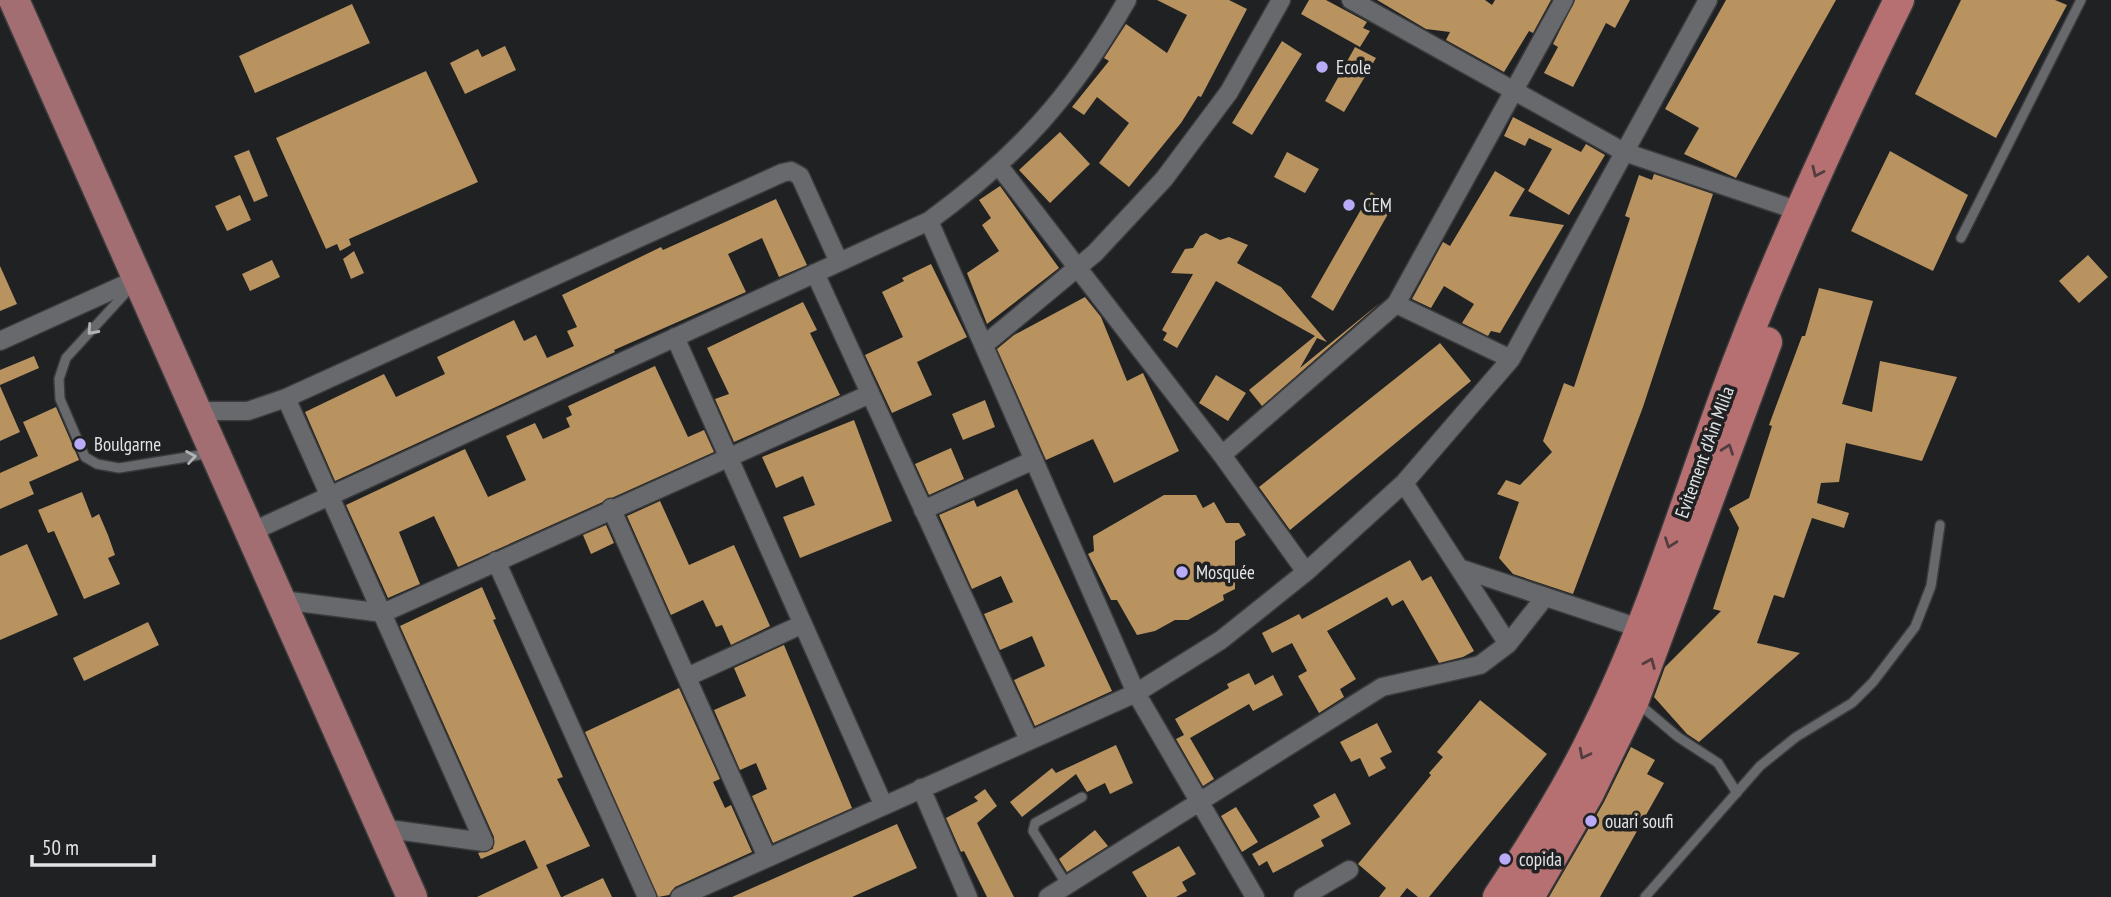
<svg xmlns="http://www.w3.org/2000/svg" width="2111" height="897" viewBox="0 0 2111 897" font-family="'PT Sans Narrow',sans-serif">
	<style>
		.building { fill: #b8935f }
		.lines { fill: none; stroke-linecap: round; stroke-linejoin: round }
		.service-casing { stroke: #3a3b3d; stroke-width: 12 }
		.minor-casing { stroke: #3a3b3d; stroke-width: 21 }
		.primary-casing { stroke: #3a3b3d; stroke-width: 33 }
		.trunk-casing { stroke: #3a3b3d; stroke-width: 33 }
		.service { stroke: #68696c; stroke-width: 9 }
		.minor { stroke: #68696c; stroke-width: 18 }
		.primary { stroke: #a26e71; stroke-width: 30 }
		.trunk { stroke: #b67072; stroke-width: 30 }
		.oneway { stroke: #543d3f }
		.oneway2 { stroke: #b2b3b5 }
		.poi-dot { fill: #b9abf7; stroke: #202123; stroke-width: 2.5 }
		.labels { text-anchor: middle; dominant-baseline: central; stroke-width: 7; stroke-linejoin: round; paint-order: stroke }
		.poi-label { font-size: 19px; fill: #e3e4e5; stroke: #202123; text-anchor: start }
		.street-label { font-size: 19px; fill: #e3e4e5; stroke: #202123 }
	</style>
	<rect width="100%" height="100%" fill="#202123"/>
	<!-- building -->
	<path class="building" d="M1157,0H1229L1247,9L1201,97L1198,96L1181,123L1129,187L1099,163L1129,123L1097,97L1084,115L1072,107L1109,61L1104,58L1126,24L1167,53L1187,15Z
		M1309,0H1326L1367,22L1363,28L1370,31L1360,47L1301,14Z
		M1377,0H1485L1492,5L1495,0H1551L1533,33L1529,31L1504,72L1446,40L1450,32L1426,29Z
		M1575,0H1630L1615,28L1606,23L1573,87L1544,73L1558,47L1553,44Z
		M1726,0H1836L1736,178L1684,154L1699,128L1665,109Z
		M1961,0H2055L2067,5L1996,138L1915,94Z
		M352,4L370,43L255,93L239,56Z
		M1282,41L1302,54L1252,135L1232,123Z
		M505,46L516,70L465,94L450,63L478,49L482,57Z
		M1355,47L1376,58L1344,112L1325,101Z
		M426,71L478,182L349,239L351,245L340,251L337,244L326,249L276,138Z
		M1513,117L1581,152L1586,144L1605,155L1569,215L1528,191L1552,149L1529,138L1525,146L1504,136Z
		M1060,132L1090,164L1050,203L1019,170Z
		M249,150L268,196L254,202L234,156Z
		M1890,151L1968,195L1933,271L1851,231Z
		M1287,152L1319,169L1305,193L1274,177Z
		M1495,171L1525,189L1509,216L1564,225L1500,333L1491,331L1488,336L1462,323L1474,304L1444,286L1431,308L1412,299L1443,242L1450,246Z
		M1654,174L1713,194L1643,407L1573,594L1513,574L1499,558L1519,502L1497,494L1506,480L1520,485L1552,452L1543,441L1564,383L1574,387L1630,218L1625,216L1639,175L1652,180Z
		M1000,186L1059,268L987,324L967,273L999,251L982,225L991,218L979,200Z
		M1371,192L1389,204L1385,211L1388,214L1333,311L1311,297Z
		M240,195L251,220L227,231L215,206Z
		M776,199L807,265L779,277L762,238L728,254L746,292L614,350L615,352L335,481L305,412L384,374L396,397L445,374L437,357L514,320L524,341L536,335L547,358L574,346L567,331L577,327L562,295L661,247L663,250Z
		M1206,233L1220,240L1229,237L1248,245L1237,263L1281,287L1327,342L1317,338L1300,368L1381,302L1262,406L1249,390L1315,336L1216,281L1177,348L1163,340L1167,333L1162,330L1193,274L1171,273L1185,249L1193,248L1200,236Z
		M354,251L364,273L351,279L343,259Z
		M2088,255L2108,277L2079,303L2059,281Z
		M272,260L280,277L250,291L242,274Z
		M931,264L967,337L917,362L932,395L892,413L865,355L903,337L882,292L904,281L902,278Z
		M0,266L17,304L0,311Z
		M1819,288L1873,301L1842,404L1872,412L1880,361L1957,377L1922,461L1846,443L1839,482L1821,483L1817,503L1849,513L1844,528L1812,518L1784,598L1774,595L1757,643L1800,653L1699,742L1687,734L1654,697L1665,667L1721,611L1713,609L1739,528L1729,509L1749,498L1772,426L1769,425L1802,336H1805Z
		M1085,297L1101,317L1127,381L1143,373L1179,451L1114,483L1093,439L1046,460L997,349L1014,335Z
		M803,302L817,330L810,333L840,395L734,442L715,399L729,394L707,348Z
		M1440,343L1471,381L1290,530L1259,487Z
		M34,356L39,368L0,385V370Z
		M655,366L688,437L704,430L714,452L458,567L434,516L399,532L420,584L388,598L346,505L465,449L488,497L526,480L506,436L535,423L543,439L570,427L566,418L572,415L568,406Z
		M1216,375L1246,393L1228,421L1199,403Z
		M0,386L20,432L0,441Z
		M985,400L995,427L963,440L952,414Z
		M56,407L79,460L29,482L34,494L0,509V473L38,456L23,422Z
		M854,420L892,521L800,558L783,517L815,505L803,476L776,488L762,457Z
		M951,448L964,479L929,495L915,464Z
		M1017,489L1112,691L1035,726L1014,680L1045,666L1032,636L1000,650L984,614L1013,602L1001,576L972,589L939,515L974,500L977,507Z
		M82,492L92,518L99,514L108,535L115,555L108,558L120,584L84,599L54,531L48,533L38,510Z
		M1164,495H1196L1203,508L1214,502L1226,523H1239L1246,535L1235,541V589L1223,595L1224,600L1188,620H1175L1155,631L1137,635L1117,600H1111L1088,554L1094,551L1093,536Z
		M660,501L689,565L734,545L770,626L731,645L722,625L716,627L703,600L671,615L627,516Z
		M606,525L614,543L591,554L583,535Z
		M27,544L58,615L0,640V556Z
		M1410,560L1422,581L1431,576L1474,651L1463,657L1439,663L1403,600L1392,606L1387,597L1327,631L1356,679L1340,689L1344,697L1319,713L1298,676L1307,671L1292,643L1272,653L1262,633L1299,614L1302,619Z
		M482,587L496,619L493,620L563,777L557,779L590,846L546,865L561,897H477L538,868L525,840L481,859L478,853L493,849L494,837L400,626Z
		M148,622L159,645L84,681L73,658Z
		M784,645L852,808L773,843L752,796L767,789L756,763L740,770L714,710L746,696L734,668Z
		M1249,673L1255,685L1273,675L1283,695L1253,711L1249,704L1190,738L1214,779L1203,786L1176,739L1184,735L1175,719L1229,688L1227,684Z
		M679,688L720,779L713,782L725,808L731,805L752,852L675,887L669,895L658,897L585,732Z
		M1480,700L1547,754L1429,897H1418L1407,888L1400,897H1379L1386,888L1358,864L1431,775L1429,773L1443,757L1437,752Z
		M1377,723L1392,752L1380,758L1386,768L1369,777L1360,758L1351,762L1340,742Z
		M1116,745L1133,783L1110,794L1105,783L1087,792L1076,774L1022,817L1010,802L1052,768L1056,773Z
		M1631,747L1655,760L1647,774L1664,783L1600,897H1549L1604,802Z
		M985,789L997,806L977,823L1014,897H987L964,851L961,852L946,818L978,801L974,797Z
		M1335,793L1351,824L1321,840L1324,846L1273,873L1267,861L1259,866L1252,854L1320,817L1313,805Z
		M1236,807L1258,842L1242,852L1221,816Z
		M897,824L917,868L852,897H732Z
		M1095,830L1108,846L1067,872L1059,859Z
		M1179,846L1196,874L1182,882L1187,891L1176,897H1147L1132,872Z
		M603,878L612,897H562L588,885Z"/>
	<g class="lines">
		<defs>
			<path id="service" d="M1961,238L2081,0
				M132,286L66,358L59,379L60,399L85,457L97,464L119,468L212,453
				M1639,704L1678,737L1718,763L1737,793
				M1067,885L1033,831L1035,823L1082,797
				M1645,897L1760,766L1796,737L1852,703L1873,682L1915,627L1931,586L1940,525"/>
			<path id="minor" d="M1351,0L1624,152L1799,211
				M999,166L1222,455L1306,572
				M929,221L1136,693L1255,897
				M815,273L1029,740
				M1396,304L1564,0
				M675,337L883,804
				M0,341L137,279
				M984,345L1095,253L1164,179L1229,92L1281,0
				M286,398L484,842L381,828
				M197,411H248L286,398L782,173L791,171L800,176L839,262
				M1222,455L1396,304L1511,359
				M1404,483L1508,644
				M611,508L767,857
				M923,510L1034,460
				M251,532L929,221C1018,156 1072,96 1127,0
				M496,561L647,897
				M1459,568L1639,628
				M282,600L383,613L870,394
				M687,677L803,624
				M921,788L968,897
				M680,897L1136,693L1221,640L1306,572L1404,483L1511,359L1708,0
				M1048,897L1382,687L1480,665L1508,644L1545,597
				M1303,897L1349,870"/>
			<path id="primary" d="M14,0L412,897"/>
			<path id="trunk" d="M1498,897C1534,842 1569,787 1597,728C1656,610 1694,471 1743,348C1789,229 1843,114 1899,0
				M1529,897L1589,793L1634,700L1767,342"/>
		</defs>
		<!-- service casing -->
		<use href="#service" class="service-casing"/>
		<!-- minor casing -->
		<use href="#minor" class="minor-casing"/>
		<!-- primary casing -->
		<use href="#primary" class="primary-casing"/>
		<!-- trunk casing -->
		<use href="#trunk" class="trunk-casing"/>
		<!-- service -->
		<use href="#service" class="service"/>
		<!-- minor -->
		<use href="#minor" class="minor"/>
		<!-- primary -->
		<use href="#primary" class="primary"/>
		<!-- trunk -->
		<use href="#trunk" class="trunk"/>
	</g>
	<!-- one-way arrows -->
	<defs><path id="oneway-chevron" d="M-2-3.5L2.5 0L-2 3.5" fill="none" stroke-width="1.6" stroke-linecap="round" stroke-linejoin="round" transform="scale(1.75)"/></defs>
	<g class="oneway">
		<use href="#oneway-chevron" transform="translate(1817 172) rotate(115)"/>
		<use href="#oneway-chevron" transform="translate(1728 449) rotate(-70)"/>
		<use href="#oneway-chevron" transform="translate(1670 543) rotate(110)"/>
		<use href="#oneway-chevron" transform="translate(1650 663) rotate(-67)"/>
		<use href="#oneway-chevron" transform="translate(1584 754) rotate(117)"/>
	</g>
	<g class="oneway2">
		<use href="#oneway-chevron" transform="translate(92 330) rotate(132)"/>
		<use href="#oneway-chevron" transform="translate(191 457) rotate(-9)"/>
	</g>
	<!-- markers -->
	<g class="poi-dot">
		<circle cx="1322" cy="67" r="7"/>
		<circle cx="1349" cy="205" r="7"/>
		<circle cx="80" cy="444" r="7"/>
		<circle cx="1182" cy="572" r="7"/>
		<circle cx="1591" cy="821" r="7"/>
		<circle cx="1505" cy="859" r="7"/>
	</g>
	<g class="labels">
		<!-- poi labels -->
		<g class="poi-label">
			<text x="1336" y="67">Ecole</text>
			<text x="1363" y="205">CEM</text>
			<text x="94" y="444">Boulgarne</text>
			<text x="1196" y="572">Mosquée</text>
			<text x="1605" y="821">ouari soufi</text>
			<text x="1519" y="859">copida</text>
		</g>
		<!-- street labels -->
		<g class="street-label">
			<text transform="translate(1704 452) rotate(-70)">Evitement d'Ain Mlila</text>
		</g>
	</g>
	<!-- scale -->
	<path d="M32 855v10h122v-10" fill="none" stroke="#e3e4e5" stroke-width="3.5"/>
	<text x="42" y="855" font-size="21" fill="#e3e4e5" stroke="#202123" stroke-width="5" paint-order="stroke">50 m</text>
</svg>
